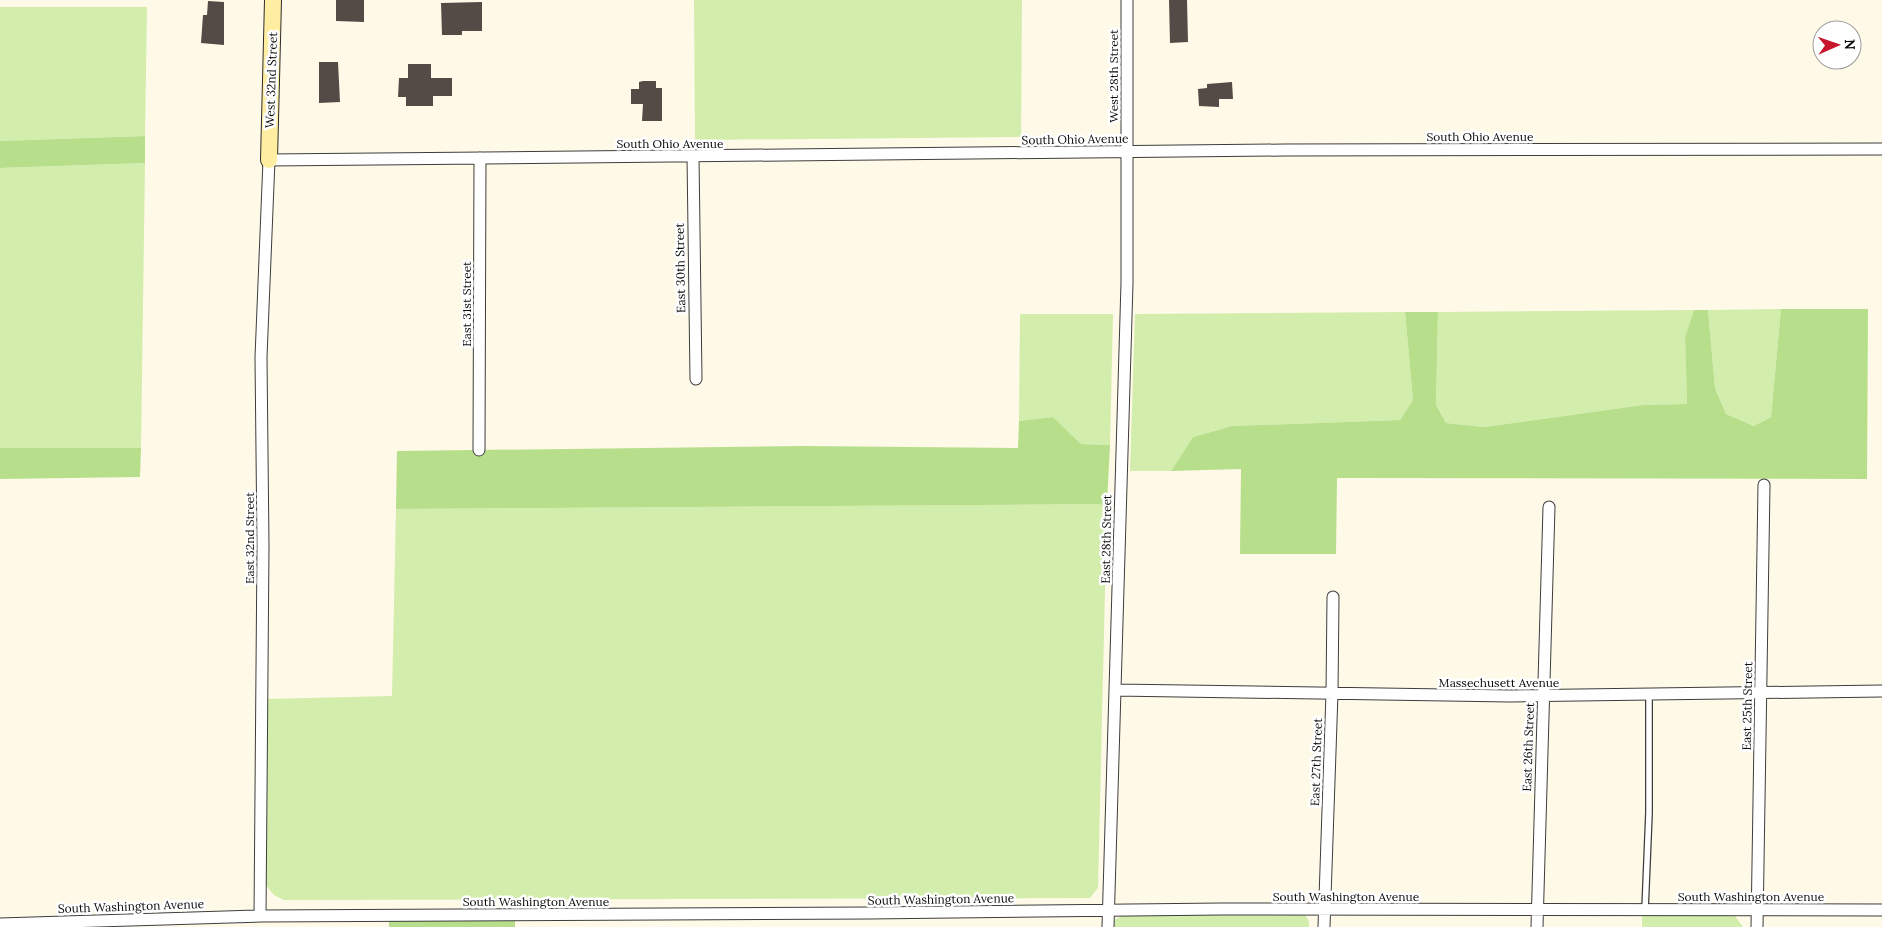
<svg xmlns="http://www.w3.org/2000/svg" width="1882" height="927" viewBox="0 0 1882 927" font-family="Lora,serif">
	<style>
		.green { fill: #d3edad }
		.forest { fill: #b7df8b }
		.building { fill: #544a46 }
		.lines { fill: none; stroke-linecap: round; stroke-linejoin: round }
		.lane-casing { stroke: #3d3d3d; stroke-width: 8 }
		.street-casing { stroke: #3d3d3d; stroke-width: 13 }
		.secondary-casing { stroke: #2c2c2c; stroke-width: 18 }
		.lane { stroke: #fff; stroke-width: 5.5 }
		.street { stroke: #fff; stroke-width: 11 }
		.secondary { stroke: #ffeea2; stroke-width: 16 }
		.labels { text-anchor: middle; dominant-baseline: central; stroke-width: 5; stroke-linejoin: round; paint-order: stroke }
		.street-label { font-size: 12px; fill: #0a0a0a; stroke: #fff }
	</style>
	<rect width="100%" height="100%" fill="#fff9e7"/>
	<!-- green -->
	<path class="green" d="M694,0H1022L1021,137L695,140Z
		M0,7H147L145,136L0,141Z
		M145,163L141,448H0V168Z
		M1781,309L1771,417L1754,426L1726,414L1715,388L1708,310Z
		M1694,310L1685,337L1687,404L1643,405L1484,427L1446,423L1436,405L1438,312Z
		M1405,312L1413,400L1400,420L1232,426L1193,437L1171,471H1130L1135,314Z
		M1020,314H1113L1110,445L1081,444L1053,417L1019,421Z
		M1107,504L1098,888L1090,898L284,900L274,895L265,884V699L392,696L396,509Z
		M1303,912L1309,921V927H1114V920L1124,915Z
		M1642,914L1735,916L1743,927H1642Z"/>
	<!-- forest -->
	<path class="forest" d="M145,136V163L0,168V141Z
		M1781,309H1868L1867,479L1337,478L1336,554H1240L1241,469L1171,471L1193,437L1232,426L1400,420L1413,400L1405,312H1438L1436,405L1446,423L1484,427L1643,405L1687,404L1685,337L1694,310H1708L1715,388L1726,414L1754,426L1771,417Z
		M1053,417L1081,444L1110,445L1107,504L396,509L397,451L803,446L1018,448L1019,421Z
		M0,448H141L140,477L0,479Z
		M389,916H515V927H389Z"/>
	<!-- building -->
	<path class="building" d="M336,0H364V22L336,21Z
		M1169,0H1187L1188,42L1170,43Z
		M208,1L224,2V45L201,43L203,15H207Z
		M482,2V31H462V35H442L441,3Z
		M319,62H338L340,102L319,103Z
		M408,64H431V78H452V96H433V106H406V97H398L399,78H408Z
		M643,81H656V88H662V121H642L643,104H631V89H639V82Z
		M1232,82L1233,99H1219V107L1199,106L1198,89L1207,88V84Z"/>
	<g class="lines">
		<defs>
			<path id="lane" d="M1645,910L1649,813V694"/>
			<path id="street" d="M693,156L696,379
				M479,450L480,158
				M1116,690L1510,696L1882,691
				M260,916L263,546L261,357L269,160L1284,150L1882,149
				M0,924L260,916L869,913L1222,909L1882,910
				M1108,927L1127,283V0
				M1324,927L1332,693L1333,597
				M1537,927L1549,507
				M1757,927L1764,485"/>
			<path id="secondary" d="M269,160L273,0"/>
		</defs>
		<!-- lane casing -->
		<use href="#lane" class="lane-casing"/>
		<!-- street casing -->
		<use href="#street" class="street-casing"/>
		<!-- secondary casing -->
		<use href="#secondary" class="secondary-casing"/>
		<!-- lane -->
		<use href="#lane" class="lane"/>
		<!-- street -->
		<use href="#street" class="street"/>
		<!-- secondary -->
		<use href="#secondary" class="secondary"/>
	</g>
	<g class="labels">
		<!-- street labels -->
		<g class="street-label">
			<text transform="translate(1113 76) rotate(-90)">West 28th Street</text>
			<text transform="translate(271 80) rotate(-88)">West 32nd Street</text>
			<text x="1480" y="136">South Ohio Avenue</text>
			<text transform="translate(1075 139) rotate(-1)">South Ohio Avenue</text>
			<text x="670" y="143">South Ohio Avenue</text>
			<text transform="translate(680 268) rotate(-91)">East 30th Street</text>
			<text transform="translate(466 304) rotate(-90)">East 31st Street</text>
			<text transform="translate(249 538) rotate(-90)">East 32nd Street</text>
			<text transform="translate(1106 539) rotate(-89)">East 28th Street</text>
			<text x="1499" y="682">Massechusett Avenue</text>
			<text transform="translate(1747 706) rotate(-89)">East 25th Street</text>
			<text transform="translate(1528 747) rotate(-88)">East 26th Street</text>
			<text transform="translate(1316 762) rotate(-88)">East 27th Street</text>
			<text x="1346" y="896">South Washington Avenue</text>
			<text x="1751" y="896">South Washington Avenue</text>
			<text transform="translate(941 899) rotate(-1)">South Washington Avenue</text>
			<text x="536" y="901">South Washington Avenue</text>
			<text transform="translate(131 906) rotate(-2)">South Washington Avenue</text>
		</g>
	</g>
	<!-- north arrow -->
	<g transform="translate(1837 45) rotate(88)"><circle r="24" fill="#ffffff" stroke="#9d9d9d"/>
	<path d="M0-4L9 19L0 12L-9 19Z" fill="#c7152b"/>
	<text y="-8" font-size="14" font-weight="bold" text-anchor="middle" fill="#0a0a0a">N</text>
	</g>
</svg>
